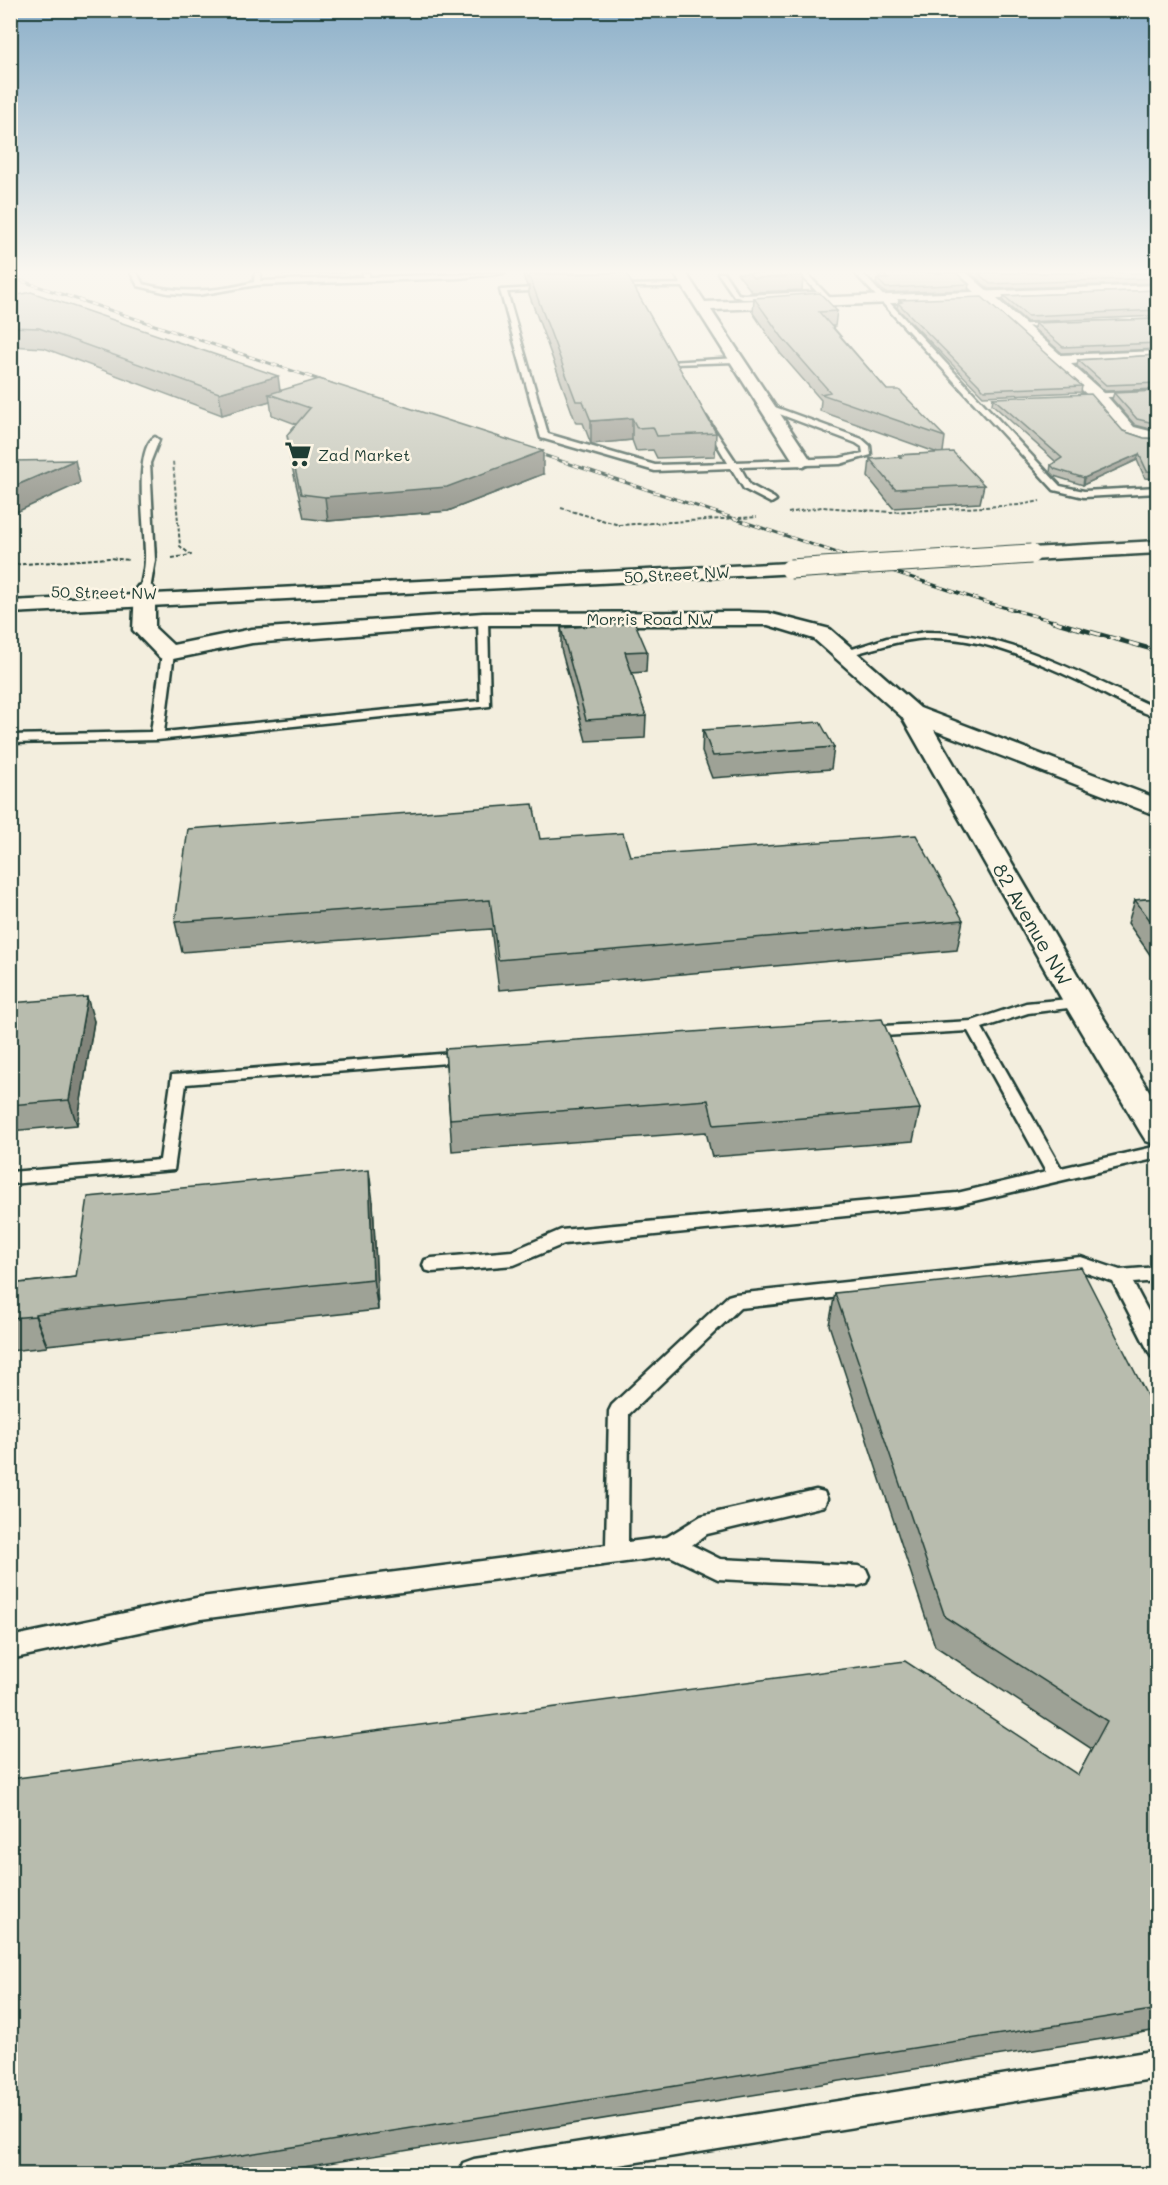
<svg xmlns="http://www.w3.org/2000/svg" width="1168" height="2185" viewBox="0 0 1168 2185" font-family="Mali,sans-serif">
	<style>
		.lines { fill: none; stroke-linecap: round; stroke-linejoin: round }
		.lane-casing { stroke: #1f3d34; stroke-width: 5 }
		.street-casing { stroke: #1f3d34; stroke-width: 5 }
		.secondary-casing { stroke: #1f3d34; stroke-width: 5 }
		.path { stroke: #1f3d34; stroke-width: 2; stroke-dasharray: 4 2; stroke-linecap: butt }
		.lane { fill: #fcf5e5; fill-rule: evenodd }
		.street { fill: #fcf5e5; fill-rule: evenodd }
		.secondary { fill: #fcf5e5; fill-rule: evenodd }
		.rail-far1-casing { stroke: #1f3d34; stroke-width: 3 }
		.rail-casing { stroke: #1f3d34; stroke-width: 4.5 }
		.rail-far1 { stroke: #fcf5e5; stroke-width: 2; stroke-dasharray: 6; stroke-linecap: butt }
		.rail { stroke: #fcf5e5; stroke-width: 3; stroke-dasharray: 10; stroke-linecap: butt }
		.secondary-bridge-casing { stroke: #1f3d34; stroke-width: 21; stroke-linecap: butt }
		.secondary-bridge { stroke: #fcf5e5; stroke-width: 19 }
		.wall { fill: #9ea296; stroke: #1f3d34; stroke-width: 1.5 }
		.shaded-wall { fill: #81847a; stroke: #1f3d34; stroke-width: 1.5 }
		.building { fill: #b8bcae; stroke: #1f3d34; stroke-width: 1.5 }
		.labels { text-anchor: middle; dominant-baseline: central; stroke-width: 5; stroke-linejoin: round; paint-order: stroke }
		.far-poi-label { font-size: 16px; fill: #1f3d34; stroke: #fcf5e5; text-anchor: start }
		.far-street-label { font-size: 16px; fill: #1f3d34; stroke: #fcf5e5 }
		.street-label { font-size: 20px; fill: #1f3d34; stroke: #fcf5e5 }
	</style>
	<rect width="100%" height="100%" fill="#f3eede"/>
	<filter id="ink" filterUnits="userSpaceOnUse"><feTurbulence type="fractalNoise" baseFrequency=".0167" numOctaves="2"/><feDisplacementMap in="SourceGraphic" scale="12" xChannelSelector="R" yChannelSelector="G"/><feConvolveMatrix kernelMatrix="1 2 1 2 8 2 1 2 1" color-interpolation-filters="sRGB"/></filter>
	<g filter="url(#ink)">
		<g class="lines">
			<defs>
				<path id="lane" d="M131,273H137L143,284C180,294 217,292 254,282L255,273H261L260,281L363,277V273H369V277L505,273L459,278L257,285L198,295L168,293L138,286Z
					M718,273H724L738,294L743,295L817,292L799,273H806L830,298L743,299L734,296Z
					M855,273H862L1060,486L1084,491L1158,487V493L1084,497L1054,490Z
					M689,284L687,287H609L612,285Z
					M550,287L552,290L507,292L548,434L655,465L728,463L702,419L706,417L736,462L840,458L863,453L862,447L856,443L761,407L764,403L862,439L870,446L871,455L840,464L740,467L750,485L774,498L776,500L771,503L744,489L731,468L655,471L541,438L500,290Z
					M1060,322L1058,325L1018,327L1014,325Z
					M738,358L735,362L673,364L669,362Z
					M1158,391V395L1084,398L1080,396L1084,394Z
					M155,437L159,440L150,463L155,560L150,590L145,593L140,590C142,580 145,569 145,558C146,534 132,449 155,437Z
					M483,616L488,619L490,706L157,740L10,743V735L151,732L162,653L168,650L174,653L164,732L480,701L478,619Z
					M926,632C1009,632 1084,676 1158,709V717C1131,710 1104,693 1079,681C1030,658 972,633 917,639C893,642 870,650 846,656L840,653L887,638Z
					M1079,998L1087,1003L1084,1006L1028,1013L982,1028L1061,1168L1158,1146V1158L957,1205L564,1244L514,1265L432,1272L425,1270L423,1265L425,1260L432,1258L512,1251L561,1230L957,1193L1046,1172L968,1031L866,1037L858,1032L866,1027L972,1021L1026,1003Z
					M466,1052L474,1057L472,1061L186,1084L174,1170L10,1184V1172L160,1160L172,1075Z
					M1081,1257L1120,1270L1158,1267V1281L1133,1283L1158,1330V1358L1151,1356L1113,1282L1081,1271L740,1308L629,1414L628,1542L667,1537L701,1516L816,1490L824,1492L827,1499L824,1506L707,1534L692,1545L720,1559L858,1566L866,1569L869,1576L866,1583L858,1586L718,1579L670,1556L201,1619L10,1659V1637L201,1597L606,1545L609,1411L612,1405L728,1296L735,1294Z
					M1158,2050V2078L563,2174H459L463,2163L474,2159Z"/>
				<path id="street" d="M953,273H967L1061,355L1158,351V359L1071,364L1104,393L1134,427L1158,433V443L1143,442L1122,435L1092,399Z
					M145,584L152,586L155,590V628L173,645L252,629L483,613L738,612L768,613L830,629L920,708L1158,799V816L934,730L1094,1003L1158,1105V1145L1146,1141L1141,1133L1064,1003L902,717L814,639L768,625H483L252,643L168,660L160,658L133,630L135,590L138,586Z"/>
				<path id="secondary" d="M674,273H686L705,302L1158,285V293L711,310L812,462L803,467L794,462Z
					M1158,541V553L1031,560L1021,554L1031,548Z
					M790,563L797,565L800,569L797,573L10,613V601Z"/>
			</defs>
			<!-- lane casing -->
			<use href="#lane" class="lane-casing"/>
			<!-- street casing -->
			<use href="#street" class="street-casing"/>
			<!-- secondary casing -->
			<use href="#secondary" class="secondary-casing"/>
			<!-- path -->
			<path class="path" d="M561,508L619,525L757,517
				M788,513L822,507L891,512L1020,505L1040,501
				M172,558L191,555L180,546L173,461
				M10,565L109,558L129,560"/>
			<!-- lane -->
			<use href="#lane" class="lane"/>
			<!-- street -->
			<use href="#street" class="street"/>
			<!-- secondary -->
			<use href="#secondary" class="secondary"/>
			<defs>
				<path id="rail-far1" d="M10,277L332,384
					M528,450L985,602L1057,622"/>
				<path id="rail" d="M1052,621L1158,651"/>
			</defs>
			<!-- rail-far1 casing -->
			<use href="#rail-far1" class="rail-far1-casing"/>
			<!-- rail casing -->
			<use href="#rail" class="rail-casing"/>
			<!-- rail-far1 -->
			<use href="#rail-far1" class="rail-far1"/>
			<!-- rail -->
			<use href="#rail" class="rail"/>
			<defs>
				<path id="secondary-bridge" d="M790,569L1031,554"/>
			</defs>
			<!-- secondary-bridge casing -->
			<use href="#secondary-bridge" class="secondary-bridge-casing"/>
			<!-- secondary-bridge -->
			<use href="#secondary-bridge" class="secondary-bridge"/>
		</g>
		<!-- wall -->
		<path class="wall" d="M283,273H347L283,275Z
			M522,273H626L716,433L715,456L657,458L653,450L636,451L632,440L591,444L583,423H576L529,294V286H527Z
			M737,273H801L803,276L802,290L752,292Z
			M876,273H956L969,284L968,290L885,293L876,284L877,279H882Z
			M971,273H1158V283L989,289Z
			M1158,290V316L1027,322L1003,301L1004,296Z
			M10,297L280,390L543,474L448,511L328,521L304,518L290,458L287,435L296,424L272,415L270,401L222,415L44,348L10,346Z
			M754,298L837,311L835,326H832L887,390L945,437L943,452L984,485L980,503L893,508L868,477L870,459L898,457L899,455L938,453L820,411L821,400L780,353L753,313Z
			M899,300L1082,386L1081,392L983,396L897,308Z
			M1158,319V349L1062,353L1034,329L1035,323Z
			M1158,355V389L1105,391L1077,366L1078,360Z
			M1158,391V431L1135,425L1112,399L1114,393Z
			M993,398L1123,431L1144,438L1158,439V479L1145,478L1137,460L1083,485L1054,476L1050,472L1051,465L1056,462L992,404Z
			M561,628L647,651L646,672L631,673L646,716L645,738L586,741L561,649Z
			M703,730L834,747L831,769L712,778L702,752Z
			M540,839L963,920L957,950L499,990L491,929L182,952L175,922Z
			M1158,898V966L1128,923L1135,900Z
			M10,1003L94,1021L77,1125L10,1131Z
			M445,1049L920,1109L913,1141L712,1157L706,1132L452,1151Z
			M373,1202L378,1310L47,1345V1347L10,1351V1284L76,1277Z
			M835,1293L1158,1417V2030L254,2175H10L1078,1775L1092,1749L935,1646L829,1325Z"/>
		<!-- shaded-wall -->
		<path class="shaded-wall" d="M278,376L281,398L269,394L270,401L222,415L219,393Z
			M632,418V440L591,444V421Z
			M543,451V474L448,511L328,521L325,497Z
			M1139,454L1137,460L1083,485L1084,478Z
			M75,460L80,483L10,515V488Z
			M87,997L94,1021L77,1125L69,1100Z
			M369,1170L373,1202L378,1310L373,1279Z
			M35,1314L47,1345V1347L35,1316Z"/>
		<!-- building -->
		<path class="building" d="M525,273H613L529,275V278H527Z
			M626,273L716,433L657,436L653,427L637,428L632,418L591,421L583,401H576L529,275Z
			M749,273H801L803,276L753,278Z
			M882,273H956L969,284L886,288L877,279H888Z
			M978,273H1158V278L990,284Z
			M1158,290V310L1028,316L1004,296Z
			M31,292L278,376L219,393L39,328L10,327V297Z
			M820,293L837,311L819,312L887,390H899L945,437L821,394L830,392L782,337L754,298Z
			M982,297L1082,386L984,390L898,303L902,302L899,300Z
			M1158,319V343L1063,347L1035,323Z
			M1158,355V383L1106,385L1078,360Z
			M319,379L543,451L447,487L325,497L301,494L287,435L310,408L269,394Z
			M1158,391V424L1137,419L1114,393Z
			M1091,394L1123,431L1144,438L1158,439V472L1147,471L1139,454L1084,478L1055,469L1051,465L1062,458L993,398Z
			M953,452L984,485L895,489L870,459L901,457L899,455Z
			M75,460L10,488V461Z
			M635,623L647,651L625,652L646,716L586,720L561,628Z
			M820,722L834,747L713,756L703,730Z
			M533,804L540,839L623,833L630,856L916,835L963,920L498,960L490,900L175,922L188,829Z
			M1158,898V931L1135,900Z
			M87,997L69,1100L10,1105V1003Z
			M882,1019L920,1109L714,1125L708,1100L450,1119L445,1049Z
			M369,1170L373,1279L35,1314V1316L10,1318V1284L76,1277L88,1197Z
			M1081,1267L1158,1417V2009L117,2175H10V1779L905,1661L1078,1775L1107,1721L945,1617L835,1293Z"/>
	</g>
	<!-- sky -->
	<linearGradient id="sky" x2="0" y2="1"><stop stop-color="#8bafc9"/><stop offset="0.47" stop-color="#faf7f0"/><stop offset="1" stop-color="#faf7f0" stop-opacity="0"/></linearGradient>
	<rect width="1168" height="579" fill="url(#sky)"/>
	<!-- icons -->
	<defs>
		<symbol id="supermarket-bare" viewBox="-9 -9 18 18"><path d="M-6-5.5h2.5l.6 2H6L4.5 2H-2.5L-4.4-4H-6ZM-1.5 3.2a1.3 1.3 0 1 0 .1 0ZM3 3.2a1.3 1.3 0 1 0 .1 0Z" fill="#1f3d34" stroke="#fcf5e5" stroke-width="2.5" paint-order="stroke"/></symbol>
	</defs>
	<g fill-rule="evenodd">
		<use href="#supermarket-bare" x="279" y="435" width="38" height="38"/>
	</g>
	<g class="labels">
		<!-- far-poi labels -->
		<g class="far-poi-label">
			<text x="318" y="454">Zad Market</text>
		</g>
		<!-- far-street labels -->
		<g class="far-street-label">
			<text transform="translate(677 574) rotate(-3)">50 Street NW</text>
			<text transform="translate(104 592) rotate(1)">50 Street NW</text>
			<text x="650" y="618">Morris Road NW</text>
		</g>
		<!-- street labels -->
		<g class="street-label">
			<text transform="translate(1033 924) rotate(60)">82 Avenue NW</text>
		</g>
	</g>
	<!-- margin -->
	<rect width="1168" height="2185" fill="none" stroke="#fcf5e5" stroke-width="36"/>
	<rect x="18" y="18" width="1132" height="2149" fill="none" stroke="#1f3d34" stroke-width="2" filter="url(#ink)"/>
</svg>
